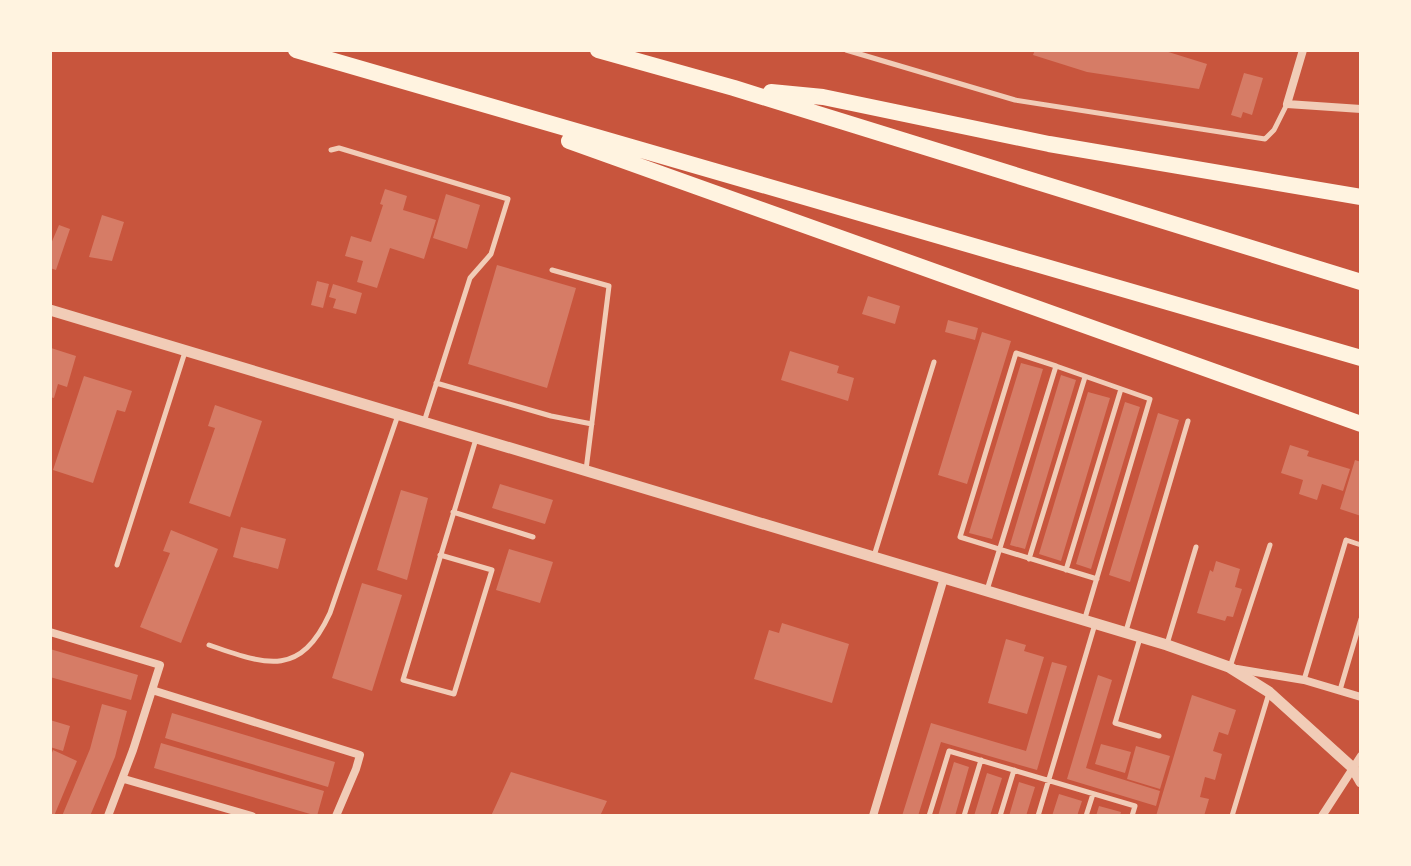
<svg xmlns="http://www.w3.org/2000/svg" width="1411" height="866" viewBox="0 0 1411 866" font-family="Barlow,sans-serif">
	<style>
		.building { fill: #d67c66 }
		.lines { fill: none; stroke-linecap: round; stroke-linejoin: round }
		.service { stroke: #f1ccb7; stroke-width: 5 }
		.minor { stroke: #f1ccb7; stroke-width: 8 }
		.tertiary { stroke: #f1ccb7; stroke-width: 11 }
		.motorway { stroke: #fff3e0; stroke-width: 16 }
	</style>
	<rect width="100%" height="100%" fill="#c8553d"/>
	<!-- building -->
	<path class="building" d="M1035,50H1162L1207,64L1199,89L1087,72L1033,55Z
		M1244,73L1263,78L1252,115L1243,112L1241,118L1231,115Z
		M385,189L407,196L403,210L436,220L424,259L390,248L377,288L357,282L363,261L345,256L351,236L371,242L383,205L380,204Z
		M446,194L480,205L467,249L433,238Z
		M102,215L124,222L112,261L89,257Z
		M59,225L70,229L56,270L50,268V246Z
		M497,265L576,288L547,388L468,364Z
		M317,281L329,284L323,308L311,305Z
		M333,284L362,293L356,314L333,308L336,299L329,297Z
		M868,296L900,306L895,324L862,314Z
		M948,320L978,328L975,340L945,332Z
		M982,332L1011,341L967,484L938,475Z
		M51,348L76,356L67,387L58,384L54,398L50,397Z
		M790,351L839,366L837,373L854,378L848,401L781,380Z
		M1021,363L1043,369L992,539L969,533Z
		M1061,375L1076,380L1025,549L1010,545Z
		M84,376L132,391L125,412L117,410L93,483L53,470Z
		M1088,392L1110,398L1061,561L1039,554Z
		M1125,402L1140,407L1091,569L1076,564Z
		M215,405L262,421L230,517L189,503L215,428L208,426Z
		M1158,413L1179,420L1130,582L1109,575Z
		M1290,445L1309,451L1307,456L1350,469L1343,491L1322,484L1317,500L1299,494L1303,480L1281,473Z
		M1355,460L1361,462V516L1340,509Z
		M500,484L553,500L545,524L492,508Z
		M401,490L428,498L407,580L377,570Z
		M241,527L286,539L278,569L233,557Z
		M171,530L218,549L181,643L140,627L170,553L163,551Z
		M509,549L553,562L540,603L496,590Z
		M1216,561L1240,569L1235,587L1242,589L1233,617L1227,616L1225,621L1197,613L1210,570L1213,572Z
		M362,583L402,595L372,691L332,678Z
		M782,623L849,644L832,703L754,679L769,630L779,633Z
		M1006,639L1026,645L1024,651L1044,657L1027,714L988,703Z
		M50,649L138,675L131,700L50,677Z
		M1052,662L1067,666L1037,770L941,742L918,816H902L931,723L1026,751Z
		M1098,675L1112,680L1086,768L1160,791L1156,806L1067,779Z
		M1192,695L1236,710L1228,735L1219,732L1213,751L1222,754L1215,780L1205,777L1200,797L1209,799L1204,816H1156Z
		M102,704L127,711L115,757L90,816H62L90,749Z
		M172,713L335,762L328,787L165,738Z
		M50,720L70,726L63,751L50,747Z
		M161,743L324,791L317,816L154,768Z
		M1101,744L1131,752L1125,773L1095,764Z
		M1136,746L1170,756L1160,789L1127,779Z
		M53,750L77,761L54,816H50V758Z
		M954,762L969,767L955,816H938Z
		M511,772L607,801L600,816H491Z
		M987,773L1002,778L990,816H974Z
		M1019,782L1035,787L1026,816H1009Z
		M1059,794L1082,801L1077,816H1052Z
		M1099,806L1121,812L1120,816H1096Z"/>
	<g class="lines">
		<!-- service -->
		<path class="service" d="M846,50L1015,100L1265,139L1274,130L1287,104
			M331,150L339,148L508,199L491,254L470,278L424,422
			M552,270L609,286L586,470
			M1056,366L1016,353L960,537L1097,579
			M436,383L551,416L592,424
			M453,512L533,537
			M440,555L492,570L454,694L403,680L476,439
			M874,556L934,362
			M1029,559L1085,377
			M117,565L185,352
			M1066,570L1121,389
			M987,590L1056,366L1150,399L1085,618
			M1126,631L1188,421
			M1140,638L1115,723L1159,736
			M1167,644L1196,547
			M209,645C267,665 300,678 330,613L398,415
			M1230,667L1270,545
			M1304,680L1346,540L1361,545
			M1340,690L1361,619
			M929,816L949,751L1135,806L1132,816
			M964,816L981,760
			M1000,816L1014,770
			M1038,816L1095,624
			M1086,816L1093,794
			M1232,816L1269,693"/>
		<!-- minor -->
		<path class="minor" d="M1303,50L1287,104L1361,109
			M50,632L160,665L133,750L108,816
			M1237,669L1304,680L1361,697
			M152,690L360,755L356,769L336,816
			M124,779L252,816
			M873,816L944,578
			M1322,816L1361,756"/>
		<!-- tertiary -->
		<path class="tertiary" d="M50,310L1167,645L1229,667L1269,692L1353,768L1361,782"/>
		<!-- motorway -->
		<path class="motorway" d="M296,50L1361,358
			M598,50L734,88L1361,282
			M771,92L823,97L1049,144L1361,197
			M569,141L1361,424"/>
	</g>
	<!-- border -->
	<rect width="1411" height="866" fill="none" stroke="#fff3e0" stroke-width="104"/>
</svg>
